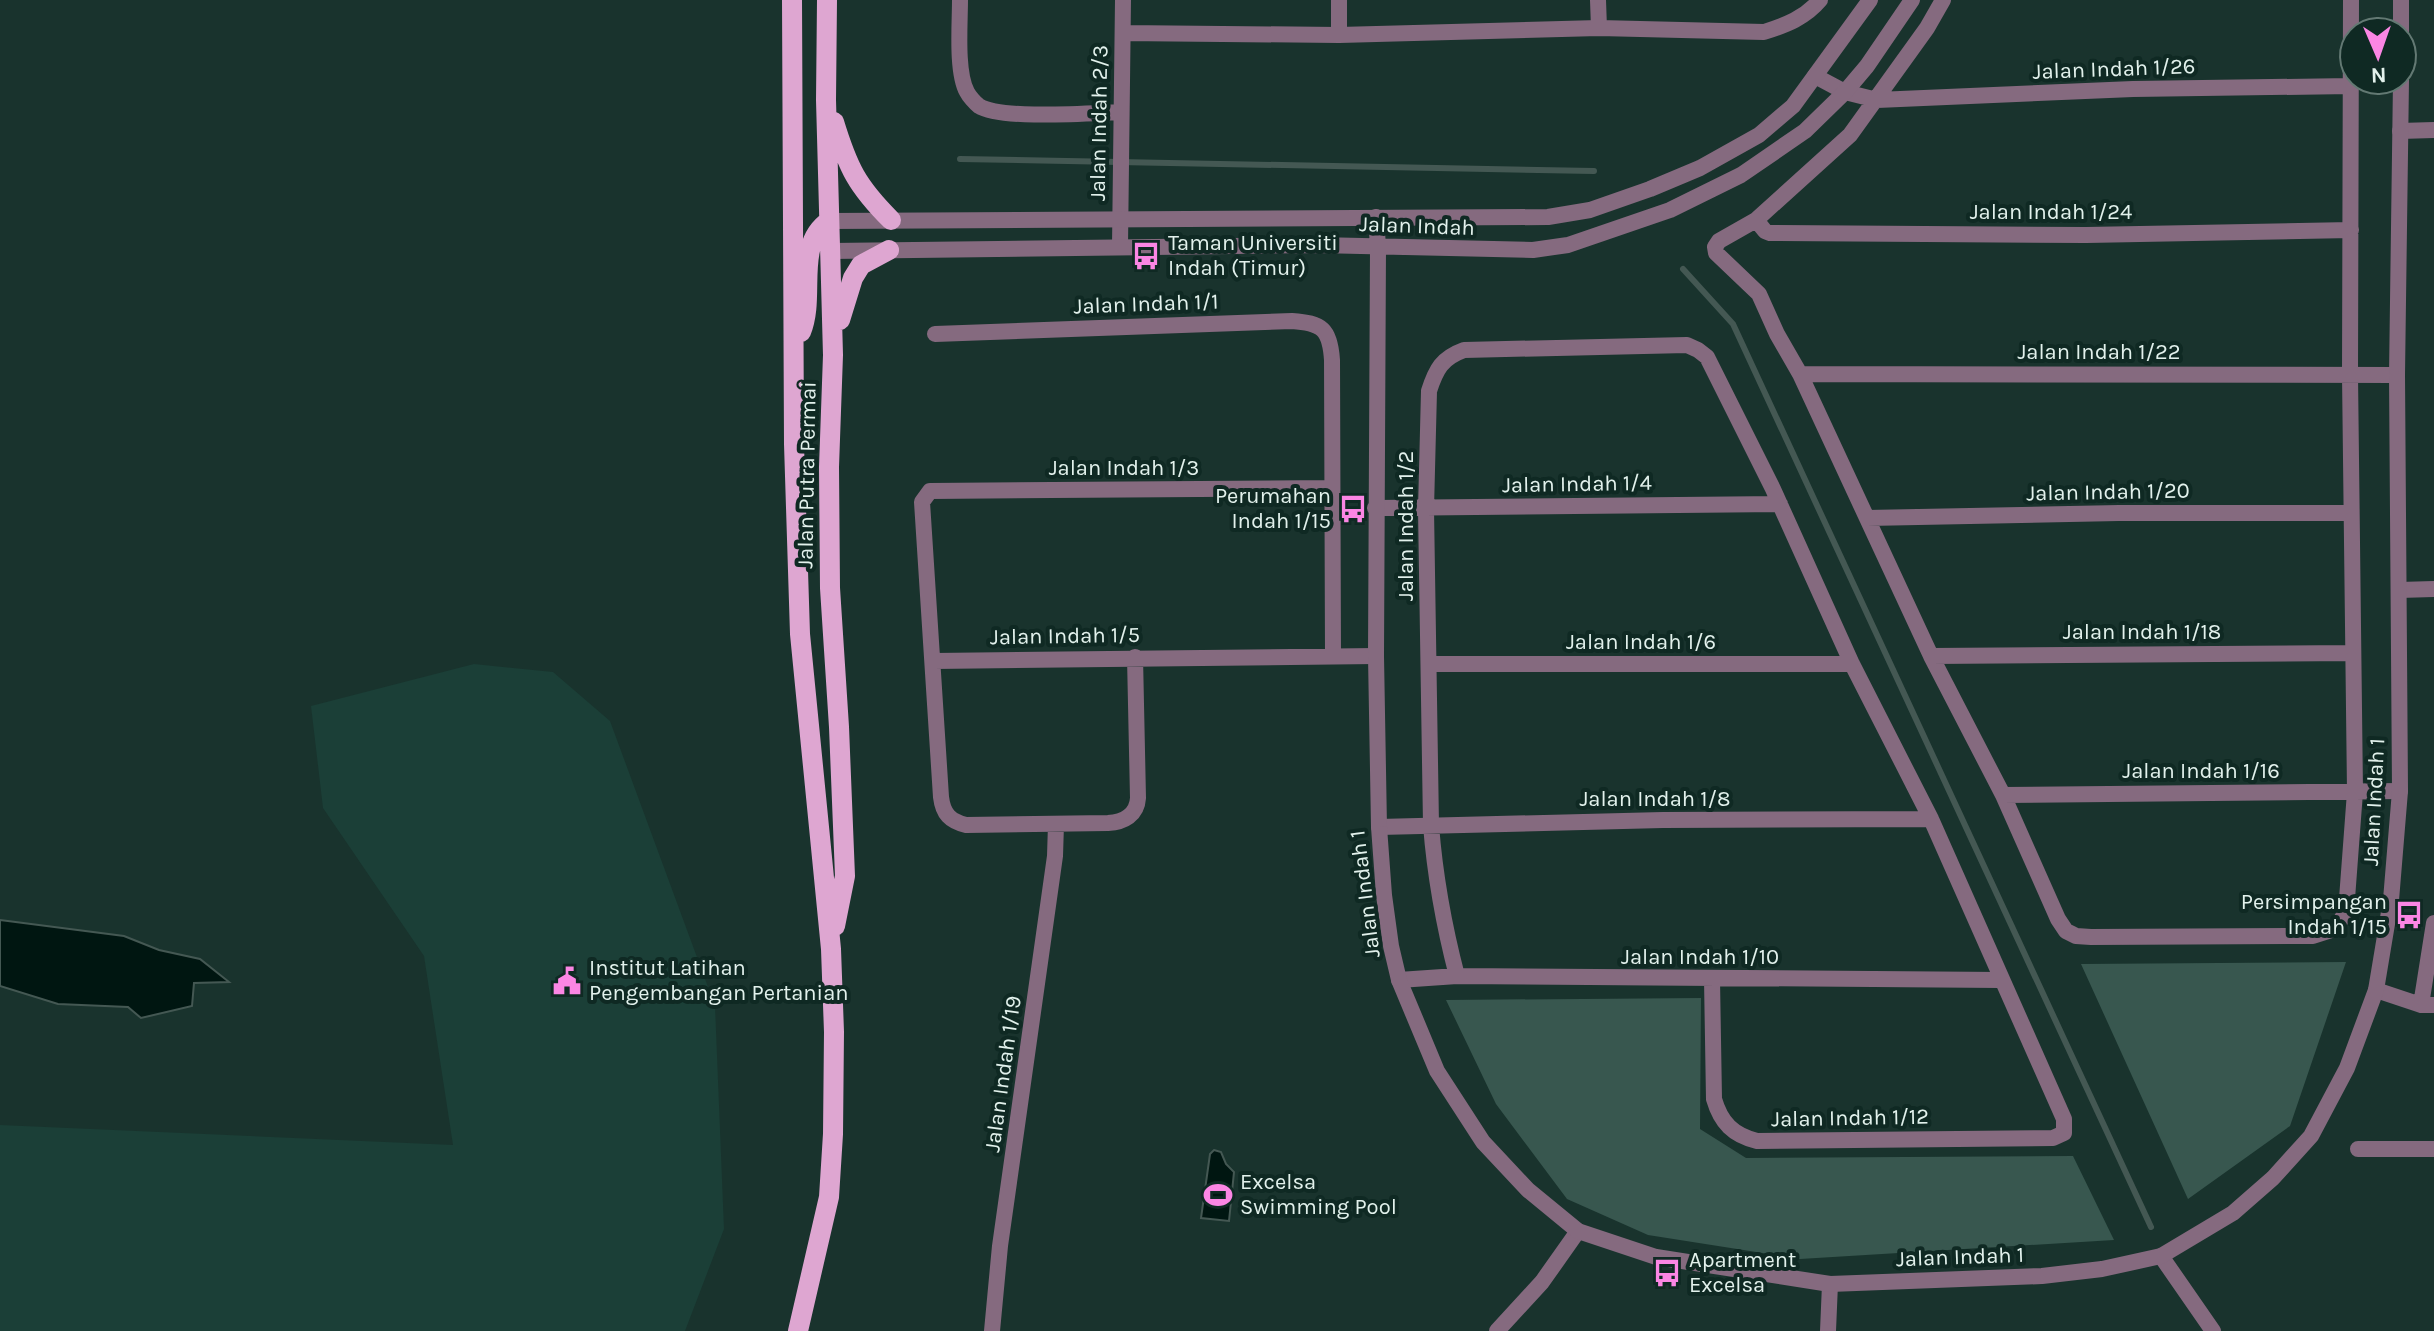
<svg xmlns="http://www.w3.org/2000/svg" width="2434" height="1331" viewBox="0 0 2434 1331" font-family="Karla,sans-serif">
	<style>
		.built { fill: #1b3f37 }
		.green { fill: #38574f }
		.water { fill: #001611; stroke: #445853; stroke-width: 2 }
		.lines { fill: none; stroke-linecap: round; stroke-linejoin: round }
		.stream { stroke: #445853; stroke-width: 6 }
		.minor { stroke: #856a7f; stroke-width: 16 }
		.tertiary { stroke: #856a7f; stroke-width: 16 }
		.primary { stroke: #dea6d1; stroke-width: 20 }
		.labels { text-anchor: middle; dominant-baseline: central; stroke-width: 8; stroke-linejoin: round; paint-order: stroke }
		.street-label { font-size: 22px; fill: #e2f1ec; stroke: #0f2923 }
		.poi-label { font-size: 22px; fill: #e2f1ec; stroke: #0f2923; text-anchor: start }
	</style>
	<rect width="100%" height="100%" fill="#19332d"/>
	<!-- built -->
	<path class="built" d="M474,664L553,672L610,721L715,1006L724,1229L685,1331H0V1125L453,1145L424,956L323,808L311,706Z"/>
	<!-- green -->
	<path class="green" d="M2346,962L2290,1126L2188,1199L2081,964Z
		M1701,998L1700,1129L1746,1158L2073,1156L2114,1240L1800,1259L1648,1235L1567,1199L1496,1104L1446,1000Z"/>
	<!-- water -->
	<path class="water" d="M0,920L124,936L159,950L200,959L229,982L194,983L192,1006L141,1018L128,1007L58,1004L0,986Z
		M1214,1150L1221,1152L1226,1164L1234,1172L1229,1221L1201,1218L1210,1154Z"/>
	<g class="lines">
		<!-- stream -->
		<path class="stream" d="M960,159L1594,171
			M1683,269L1733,324L2151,1227"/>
		<!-- minor -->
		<path class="minor" d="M960,0C960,24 956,72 967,92C969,96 975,103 979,106C1001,120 1091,113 1121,112
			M1339,0V35
			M1598,0L1599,28
			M1943,0L1927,28L1850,135L1756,220L1719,241L1715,247L1716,253L1759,294L1777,334L1800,374L1931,656L2003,795L2058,919L2066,931L2076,936L2091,937L2313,936L2335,929L2346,912L2355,792L2350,375L2351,0
			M1123,33L1339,35L1599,28L1764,32C1786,25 1805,18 1820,0
			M1815,76L1845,92L1877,100L2133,89L2351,86
			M2400,131L2434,130
			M1756,220L1765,231L1770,233L2086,235L2351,230
			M1120,246L1123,0
			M935,334L1292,321C1322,323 1330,329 1332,360L1333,656
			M1800,374L2397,375
			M1375,508L1780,504
			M1867,518L2119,513H2350
			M2399,590L2434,589
			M1931,656L2353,653
			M1135,657L1138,798C1137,815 1124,822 1108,823L966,825C950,821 943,814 941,797L922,502L930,491L1332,488
			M934,661L1376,656
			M1429,664H1852
			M2003,795L2400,791
			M1379,827L1663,820L1931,819
			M1457,976C1444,926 1435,877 1431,825L1426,509L1429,391C1436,369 1442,358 1464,350L1687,345L1698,350L1707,357L1773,489L1852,664L1931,819L2064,1119V1133L2053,1138L1757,1141C1733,1135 1721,1123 1714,1099L1712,979
			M1399,980L1457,976L2001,980
			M2376,990L2421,1005H2434
			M2421,1005L2434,923
			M2358,1149H2434
			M2161,1256L2213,1331
			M992,1331L1000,1246L1055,856L1056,824
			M1497,1331L1542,1282L1578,1231
			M1828,1331L1830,1284"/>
		<!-- tertiary -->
		<path class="tertiary" d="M2401,32V0
			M1376,217L1378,247L1376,656L1379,827L1384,895L1391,946L1399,980L1437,1071L1483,1142L1528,1190L1578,1231L1656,1257L1830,1284L2042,1276L2102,1269L2161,1256L2233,1213L2273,1178L2311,1136L2347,1068L2376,990L2391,900L2400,791L2397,375L2401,80
			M829,221L1548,217L1590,210L1650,189L1700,168L1759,135L1793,106L1870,0
			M831,251L1318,245L1533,250L1568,245L1670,210L1741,175L1805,131L1845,92L1867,66L1912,0"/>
		<!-- primary -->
		<path class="primary" d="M792,0L794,444L800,634L831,949L834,1032L833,1134L829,1197L798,1331
			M827,0L826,100L833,355L829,467L830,588L839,727L845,876L835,926
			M834,122C848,168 857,186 891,220
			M840,320L853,278L861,265L889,250
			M801,332C816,296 794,245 829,221"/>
	</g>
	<!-- icons -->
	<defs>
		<symbol id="bus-bare" viewBox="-9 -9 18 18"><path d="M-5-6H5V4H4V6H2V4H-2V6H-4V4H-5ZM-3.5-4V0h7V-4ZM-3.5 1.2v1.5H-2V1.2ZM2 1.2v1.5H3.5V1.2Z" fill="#fb86e4" stroke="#0f2923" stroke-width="2.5" paint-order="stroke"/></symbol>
		<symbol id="civic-bare" viewBox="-9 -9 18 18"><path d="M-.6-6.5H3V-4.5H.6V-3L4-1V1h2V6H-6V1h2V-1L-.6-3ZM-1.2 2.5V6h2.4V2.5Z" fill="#fb86e4" stroke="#0f2923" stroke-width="2.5" paint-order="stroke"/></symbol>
		<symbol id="stadium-bare" viewBox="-9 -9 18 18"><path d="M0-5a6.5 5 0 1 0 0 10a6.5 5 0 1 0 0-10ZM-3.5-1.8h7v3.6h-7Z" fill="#fb86e4" stroke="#0f2923" stroke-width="2.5" paint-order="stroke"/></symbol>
	</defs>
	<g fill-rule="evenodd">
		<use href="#bus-bare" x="1126" y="236" width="40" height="40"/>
		<use href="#bus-bare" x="1333" y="489" width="40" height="40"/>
		<use href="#bus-bare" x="2389" y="895" width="40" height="40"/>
		<use href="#civic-bare" x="547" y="961" width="40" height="40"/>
		<use href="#stadium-bare" x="1198" y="1175" width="40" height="40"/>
		<use href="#bus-bare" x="1647" y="1253" width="40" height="40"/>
	</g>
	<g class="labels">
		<!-- street labels -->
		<g class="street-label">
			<text transform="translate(2114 69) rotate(-2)">Jalan Indah 1/26</text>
			<text transform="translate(1099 123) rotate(-89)">Jalan Indah 2/3</text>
			<text x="2051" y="212">Jalan Indah 1/24</text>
			<text transform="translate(1417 226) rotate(2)">Jalan Indah</text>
			<text transform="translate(1146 304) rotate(-2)">Jalan Indah 1/1</text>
			<text x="2099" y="352">Jalan Indah 1/22</text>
			<text x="1124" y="468">Jalan Indah 1/3</text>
			<text transform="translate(807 475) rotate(-89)">Jalan Putra Permai</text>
			<text transform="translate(1577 484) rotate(-1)">Jalan Indah 1/4</text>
			<text transform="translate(2108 492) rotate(-1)">Jalan Indah 1/20</text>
			<text transform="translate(1406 526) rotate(-90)">Jalan Indah 1/2</text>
			<text x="2142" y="632">Jalan Indah 1/18</text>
			<text transform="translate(1065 636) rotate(-1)">Jalan Indah 1/5</text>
			<text x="1641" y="642">Jalan Indah 1/6</text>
			<text x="2201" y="771">Jalan Indah 1/16</text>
			<text x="1655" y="799">Jalan Indah 1/8</text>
			<text transform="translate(2374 802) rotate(-87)">Jalan Indah 1</text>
			<text transform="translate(1365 894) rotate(-97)">Jalan Indah 1</text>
			<text x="1700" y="957">Jalan Indah 1/10</text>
			<text transform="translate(1003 1074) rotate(-82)">Jalan Indah 1/19</text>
			<text transform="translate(1850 1118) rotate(-1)">Jalan Indah 1/12</text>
			<text transform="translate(1960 1257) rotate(-2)">Jalan Indah 1</text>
		</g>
		<!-- poi labels -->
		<g class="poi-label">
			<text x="1168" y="243">Taman Universiti<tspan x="1168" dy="25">Indah (Timur)</tspan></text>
			<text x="1331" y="496" text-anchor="end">Perumahan<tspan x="1331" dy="25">Indah 1/15</tspan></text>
			<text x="2387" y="902" text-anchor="end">Persimpangan<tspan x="2387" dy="25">Indah 1/15</tspan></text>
			<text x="589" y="968">Institut Latihan<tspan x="589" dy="25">Pengembangan Pertanian</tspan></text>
			<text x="1240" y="1182">Excelsa<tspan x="1240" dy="25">Swimming Pool</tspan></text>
			<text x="1689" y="1260">Apartment<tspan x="1689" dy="25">Excelsa</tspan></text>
		</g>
	</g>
	<!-- north arrow -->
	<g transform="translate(2378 56) rotate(178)"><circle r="38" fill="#0f2923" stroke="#637973" stroke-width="2"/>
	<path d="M0-6L14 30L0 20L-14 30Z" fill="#fb86e4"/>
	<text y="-12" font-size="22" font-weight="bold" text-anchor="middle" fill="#e2f1ec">N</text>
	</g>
</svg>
